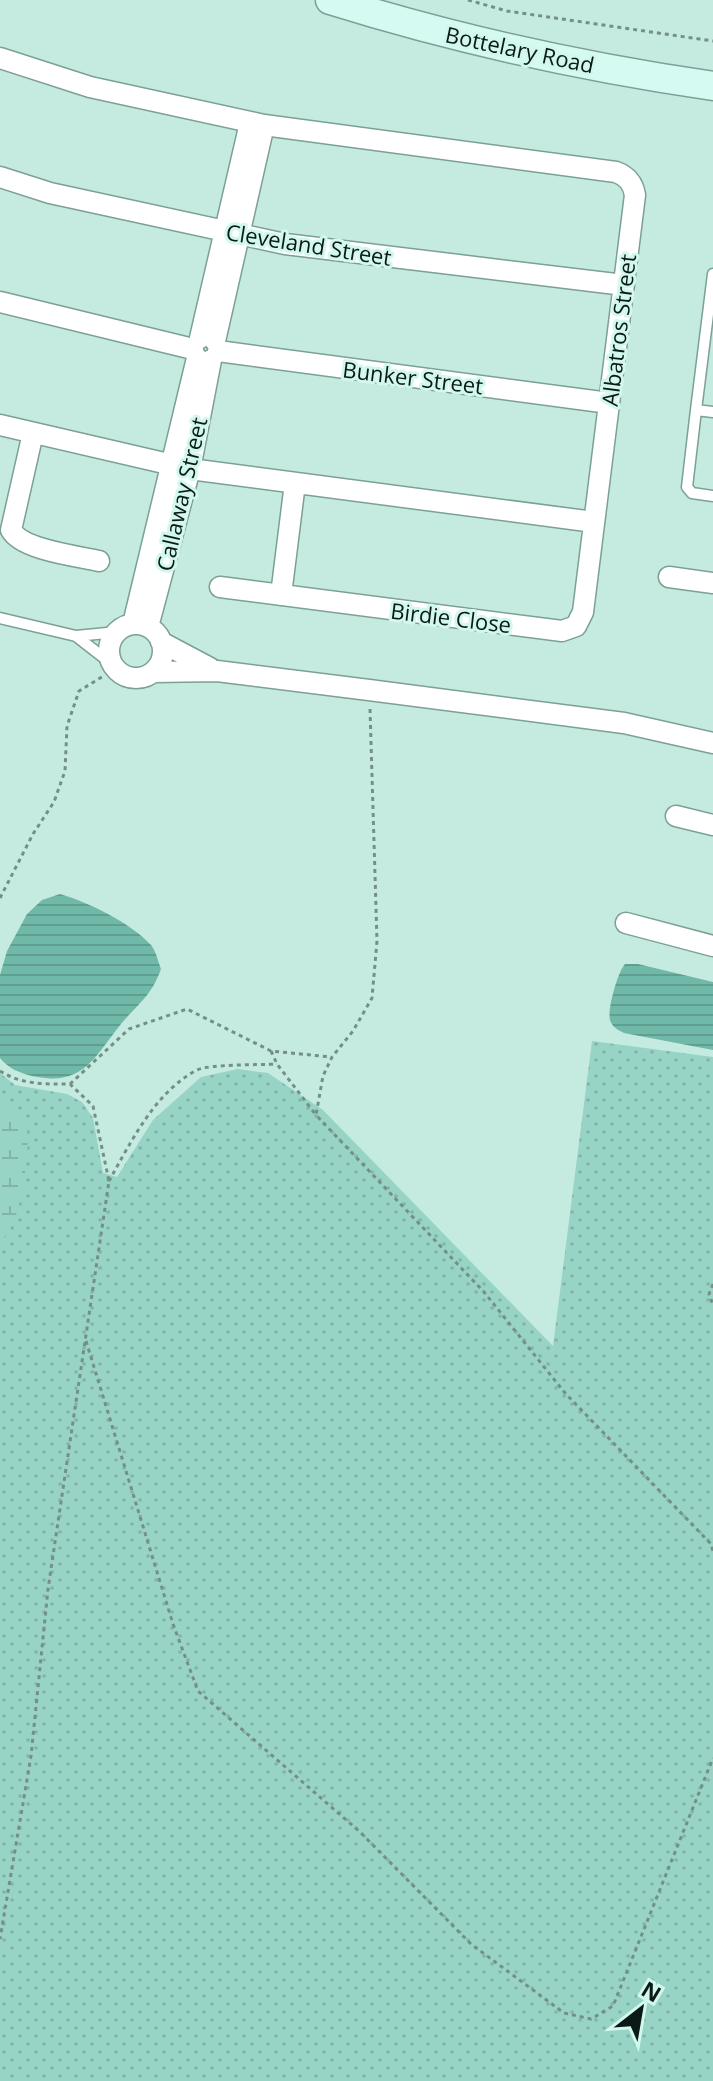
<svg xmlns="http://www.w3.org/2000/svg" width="713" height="2081" viewBox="0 0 713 2081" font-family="'Open Sans',sans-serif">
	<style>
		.grass { fill: url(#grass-dots) }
		.wetland { fill: url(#wetland-marsh) }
		.water { fill: url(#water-rules) }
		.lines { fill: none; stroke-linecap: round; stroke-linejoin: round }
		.lane-casing { stroke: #7c9f96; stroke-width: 13 }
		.street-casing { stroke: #7c9f96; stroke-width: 23 }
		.secondary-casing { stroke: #7c9f96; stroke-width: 31 }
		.path { stroke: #748f88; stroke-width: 3; stroke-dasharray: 4 4; stroke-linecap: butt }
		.lane { stroke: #fff; stroke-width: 10 }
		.street { stroke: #fff; stroke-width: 20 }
		.secondary { stroke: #d4faf2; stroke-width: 28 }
		.labels { text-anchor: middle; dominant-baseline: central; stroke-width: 6; stroke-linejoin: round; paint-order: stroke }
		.street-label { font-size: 22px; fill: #0c1a17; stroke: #d2f8ee }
	</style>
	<defs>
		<pattern id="grass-dots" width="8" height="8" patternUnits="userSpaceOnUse" patternTransform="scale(2)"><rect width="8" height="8" fill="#97d4c6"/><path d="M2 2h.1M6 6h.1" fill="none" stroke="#81b5a9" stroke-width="1.8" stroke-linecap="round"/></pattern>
		<pattern id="wetland-marsh" width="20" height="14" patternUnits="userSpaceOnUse" patternTransform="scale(2)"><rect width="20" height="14" fill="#97d4c6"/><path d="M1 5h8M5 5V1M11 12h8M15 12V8" fill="none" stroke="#81b5a9"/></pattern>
		<pattern id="water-rules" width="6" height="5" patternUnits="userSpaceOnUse" patternTransform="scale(2)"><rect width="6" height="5" fill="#70b9a9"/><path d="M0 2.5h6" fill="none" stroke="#609e91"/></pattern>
	</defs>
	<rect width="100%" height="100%" fill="#c5ebe1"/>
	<!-- grass -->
	<path class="grass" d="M592,1041L713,1057V2081H0V1073L15,1085L67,1094L82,1102L93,1118L103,1173L117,1177L153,1120L201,1077L238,1069L268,1073L323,1110L553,1346Z"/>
	<!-- wetland -->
	<path class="wetland" d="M0,1103C7,1107 17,1110 22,1116C35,1132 22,1197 16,1216C13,1226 5,1235 0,1244Z"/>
	<!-- water -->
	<path class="water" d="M60,894C88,902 131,923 151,945C156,951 158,961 161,969C152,995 138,1004 121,1024C93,1059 83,1087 32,1076C19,1073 8,1068 0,1058V975L7,951L27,914L42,900Z
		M625,964H638L713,982V1050L624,1033C618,1030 612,1027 610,1020C607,1010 618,971 625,964Z"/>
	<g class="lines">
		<defs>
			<path id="lane" d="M713,274L696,410L713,412
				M696,410L687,487L692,493L713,496
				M0,618L76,636L117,632
				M76,636L112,664"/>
			<path id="street" d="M0,58L90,87L264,125L616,172C627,176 633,183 635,195L583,612L576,626L562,631L220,587
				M0,177L50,193L285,244L624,285
				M0,302L193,349
				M200,338L250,123
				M215,341L264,125
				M218,351L609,403
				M0,425L190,469L594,522
				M33,433L11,530C22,550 77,556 99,561
				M669,577L713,583
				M281,595L295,483
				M133,624L197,358
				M109 651a27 27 0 1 1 54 0a27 27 0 1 1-54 0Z
				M148,627L190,469L211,360
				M161,642L210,668
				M153,672L217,671L369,690L624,723L713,743
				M676,816L713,825
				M626,923L713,946"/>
			<path id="secondary" d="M330,0C455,39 583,67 713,86"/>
		</defs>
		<!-- lane casing -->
		<use href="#lane" class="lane-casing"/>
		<!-- street casing -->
		<use href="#street" class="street-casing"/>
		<!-- secondary casing -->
		<use href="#secondary" class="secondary-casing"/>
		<!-- path -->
		<path class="path" d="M468,0L507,11L713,41
			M370,709L377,941L372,998L353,1031L332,1057L323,1076L316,1115L484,1292L565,1393L711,1544L713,1551
			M0,898L33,834L54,802L65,771L67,726L79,691L105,675
			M271,1051L277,1064L316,1115
			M0,1071C22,1085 45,1084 70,1084L93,1106L109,1181L48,1589L31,1756L0,1939
			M70,1084L129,1029L187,1009L271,1051L331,1057
			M109,1181C131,1142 155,1092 197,1070C209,1064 260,1065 277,1064
			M713,1284L709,1294L713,1305
			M86,1341L173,1624L198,1691L360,1832L471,1944L564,2013L591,2019L613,2006L713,1758"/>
		<!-- lane -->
		<use href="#lane" class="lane"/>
		<!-- street -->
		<use href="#street" class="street"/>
		<!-- secondary -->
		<use href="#secondary" class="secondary"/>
	</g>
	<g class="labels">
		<!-- street labels -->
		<g class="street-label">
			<text transform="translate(520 49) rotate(12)">Bottelary Road</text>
			<text transform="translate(309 244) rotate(9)">Cleveland Street</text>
			<text transform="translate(618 330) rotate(-83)">Albatros Street</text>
			<text transform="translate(413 377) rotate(7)">Bunker Street</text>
			<text transform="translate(181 494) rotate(-77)">Callaway Street</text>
			<text transform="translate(451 617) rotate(7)">Birdie Close</text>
		</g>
	</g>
	<!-- north arrow -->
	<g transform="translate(641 2009) rotate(31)" stroke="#d2f8ee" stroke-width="6" paint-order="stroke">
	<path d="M0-6L14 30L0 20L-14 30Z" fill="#0c1a17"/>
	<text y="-12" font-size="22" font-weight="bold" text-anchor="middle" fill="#0c1a17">N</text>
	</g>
</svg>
